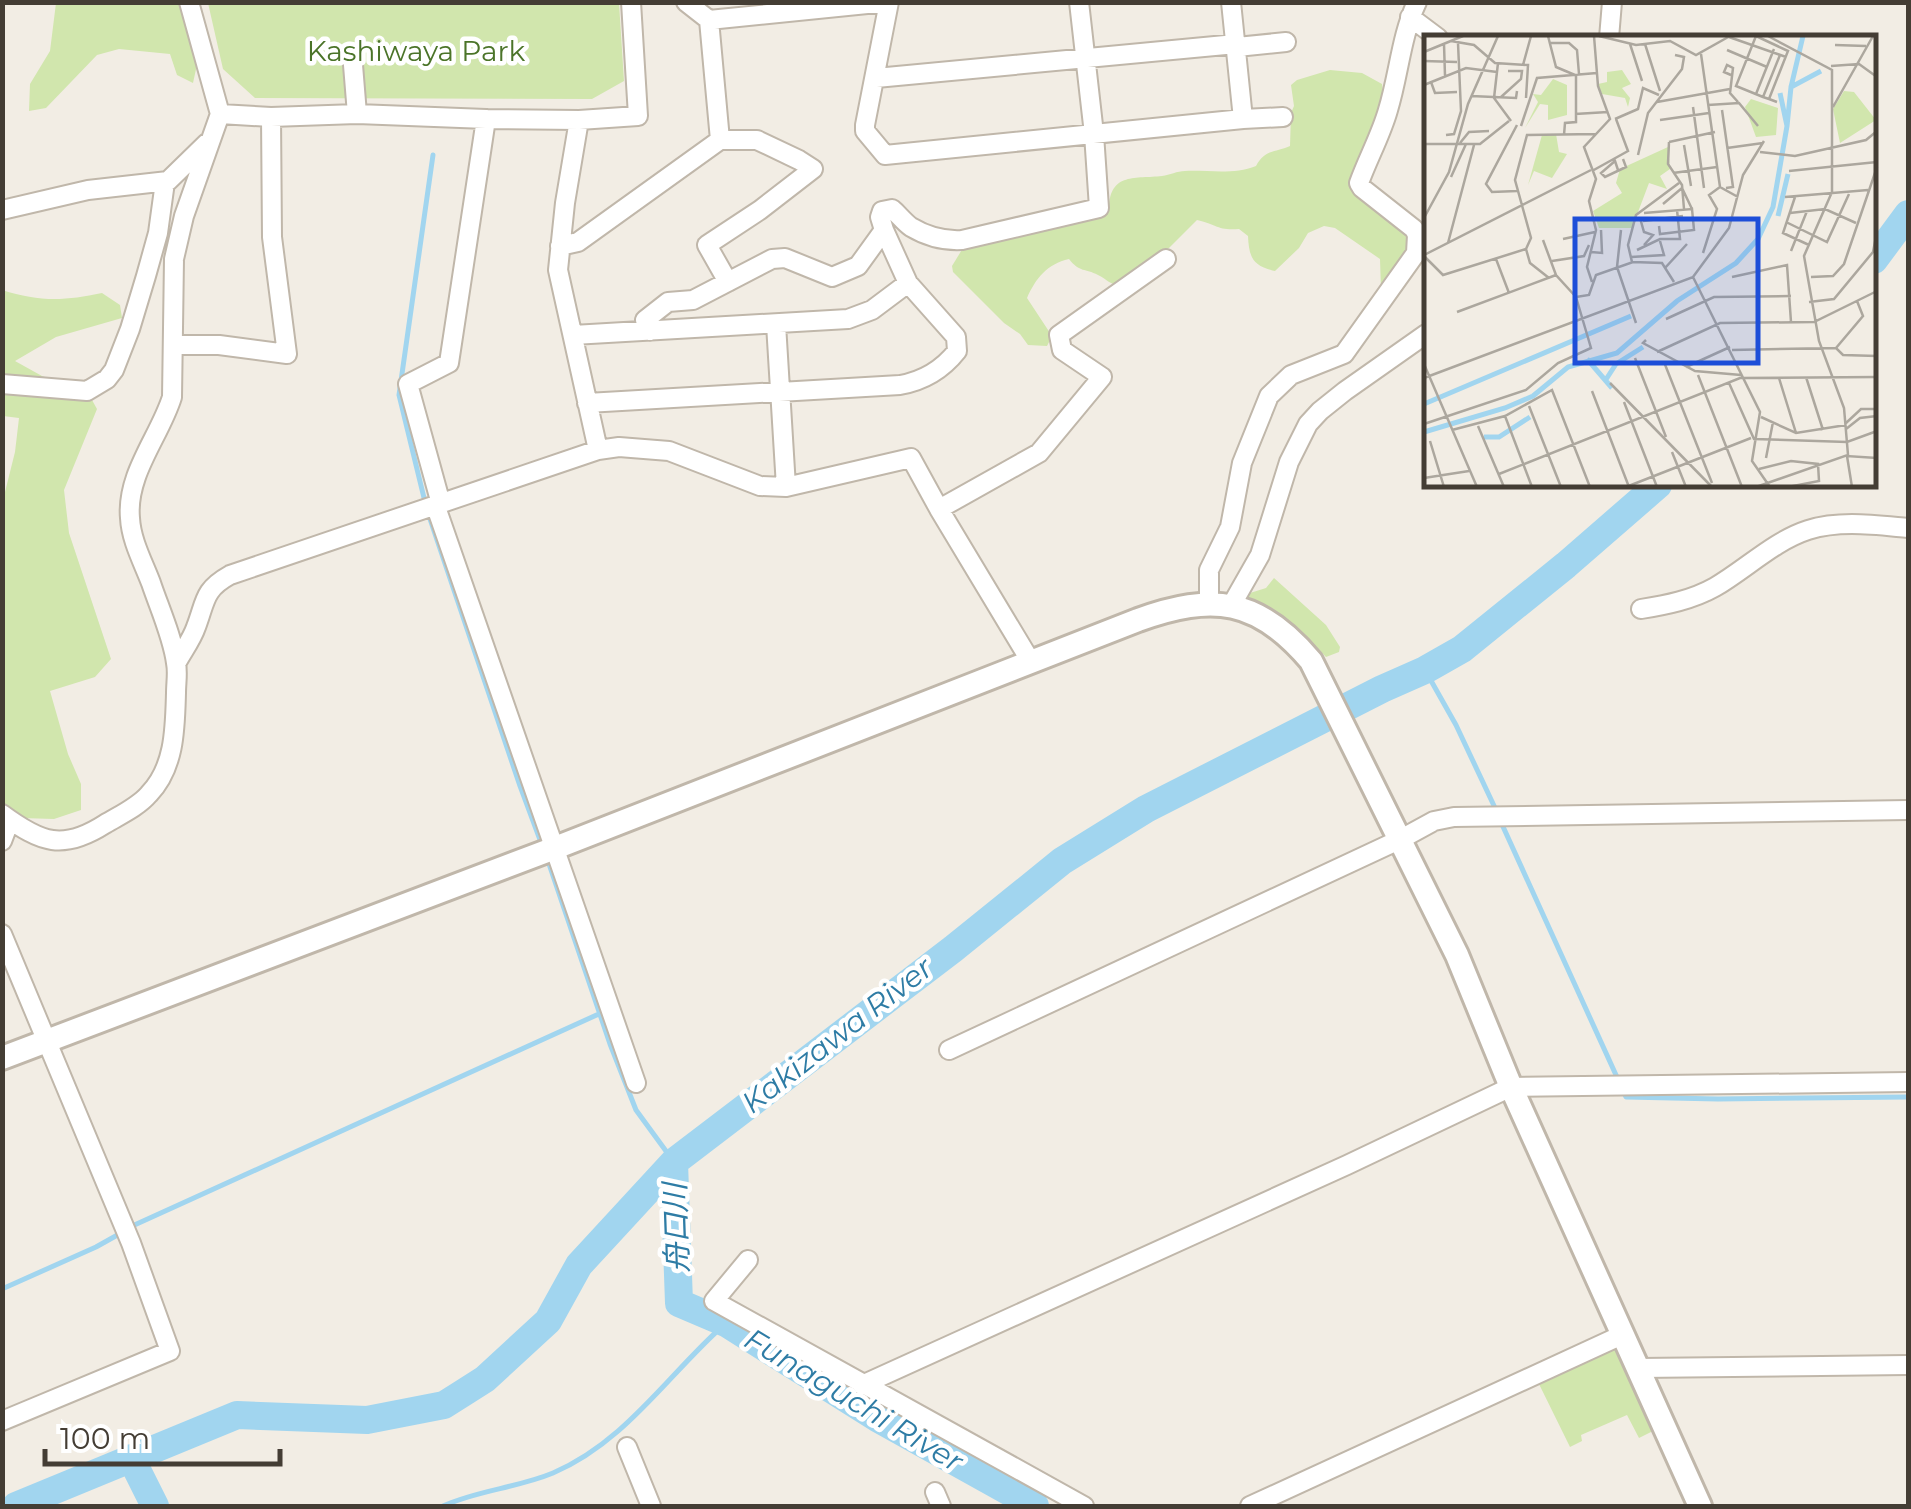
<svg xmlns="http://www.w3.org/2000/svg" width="1911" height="1509" viewBox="0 0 1911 1509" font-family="Montserrat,'Noto Sans JP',sans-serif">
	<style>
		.green { fill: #d1e6ad }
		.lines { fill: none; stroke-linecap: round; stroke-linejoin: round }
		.stream { stroke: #a1d5ef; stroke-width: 5 }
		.river { stroke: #a1d5ef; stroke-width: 28 }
		.minor-casing { stroke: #c0b7aa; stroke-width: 22 }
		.tertiary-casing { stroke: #c0b7aa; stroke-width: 28 }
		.minor { stroke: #fff; stroke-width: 18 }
		.tertiary { stroke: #fff; stroke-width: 22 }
		.labels { text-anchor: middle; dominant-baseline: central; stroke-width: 9; stroke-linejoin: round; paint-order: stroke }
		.park-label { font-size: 28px; fill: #4b7429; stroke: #fff }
		.water-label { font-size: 30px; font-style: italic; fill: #2e7ca5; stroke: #fff }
		.inset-river { fill: none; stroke: #a1d5ef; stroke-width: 5 }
		.inset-road { fill: none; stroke: #aca79e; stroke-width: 2.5 }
		.view { fill: #1d4ed8; fill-opacity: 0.15; stroke: #1d4ed8; stroke-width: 5 }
		.inset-edge { fill: none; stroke: #443d34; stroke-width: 5 }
	</style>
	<rect width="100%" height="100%" fill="#f2ede4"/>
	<!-- green -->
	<path class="green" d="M56,3H187L198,60L193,83L177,75L170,54L119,49L97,55L46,108L29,111L30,84L50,51Z
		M208,3H619L624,81L592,99L255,98L223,69Z
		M1330,70L1362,73L1382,84C1386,109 1364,155 1355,180L1412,236L1413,248L1381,290L1380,259L1335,228L1324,226L1308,233L1299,248L1275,271C1253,266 1249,258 1248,236L1239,229C1218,231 1216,224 1197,220L1160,257L1121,286C1109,284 1108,280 1098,275C1085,268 1080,273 1069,259C1047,264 1036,278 1027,298L1052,336L1047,346L1028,345L1020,334L1004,323L953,272L952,266L963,248L1036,227L1066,226L1075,220L1097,215L1109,208C1110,172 1136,179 1162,176C1170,175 1177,171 1185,171C1209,170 1234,175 1256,166C1265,149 1274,153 1290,146L1291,113L1294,106L1291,85L1297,80Z
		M2,290C39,302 65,301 102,293L120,305L122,318L56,337L15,361L42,376L87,391L97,409L64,490L69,533L111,659L95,677L50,691L68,754L81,784V810L54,819L21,818L3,803L2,504L15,452L19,418L3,416Z
		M1274,578L1326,625L1340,647L1339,652L1326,657L1296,626L1247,601L1246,599L1250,593L1266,588Z
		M1617,1346L1655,1430L1639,1438L1627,1415L1581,1435L1582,1441L1570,1447L1538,1382Z"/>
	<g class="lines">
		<!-- stream -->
		<path class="stream" d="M425,502L399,395L433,155
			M428,513L520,786L543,848
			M1425,670L1456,725L1496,810
			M1500,820L1626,1097L1718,1099L1908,1097
			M547,858L610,1044L636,1110L674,1162
			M130,1227L601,1013
			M2,1289L96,1247L121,1233
			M443,1506C478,1490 517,1488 553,1473C626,1442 669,1373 726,1323"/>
		<!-- river -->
		<path class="river" d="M1874,260L1908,214
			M674,1162L679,1303L726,1323L877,1418L1035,1506
			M131,1458L155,1506
			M16,1506L237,1415L367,1420L444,1405L463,1393L485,1379L548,1321L579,1265L674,1162L953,949L1062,861L1146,809L1382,689L1425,670L1462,649L1566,565L1658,485"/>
		<defs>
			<path id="minor" d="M686,2L709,20L887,2
				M889,2L865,125V131L885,155L1243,119L1231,2
				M1410,17L1438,38
				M709,20L720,140
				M1609,38L1612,2
				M1237,47L1286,42
				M353,65L357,114
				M876,78L1236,44
				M220,114L271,117L357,114L486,119L579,120L638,116L631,2
				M1243,119L1283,117
				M579,120L565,203L558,270L598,450
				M2,210L88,190L168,181L207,143
				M560,246L578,242L720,140H757L799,160L813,169L760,210L707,245L728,282
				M776,324L786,487
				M650,331L645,320L668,302L693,300L772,259L785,258L832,277L858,266L884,230
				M573,335L848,319L872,310L908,283
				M174,345H219L287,354L272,237L271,117
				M2,384L87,391L107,379L114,370L130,329L146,276L158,233L165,182
				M587,403L900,385C923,381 942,370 957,351L956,337L908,283L884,230L880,217L882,211L892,209C898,214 904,222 911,227C926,236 944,241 962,240L1099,208L1094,134L1079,2
				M441,504L408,384L449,363L486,119
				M436,507L636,1083
				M939,509L1039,453L1102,377L1062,350L1059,335L1166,259
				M1209,603V570L1230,527L1242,463L1269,396L1291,375L1344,354L1416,253L1417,235L1414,229L1362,188L1359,183C1368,158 1381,135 1388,110C1399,74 1401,36 1417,2
				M1231,606L1260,555L1289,462L1308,424L1320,411L1345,391L1426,334
				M1641,609C1666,605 1692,600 1715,587C1746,569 1774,541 1808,530C1840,520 1875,525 1908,528
				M177,662C183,651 192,639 196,627C206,601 203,590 230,575L598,450L619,447L669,451L760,486L786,487L911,458L939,509L1031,662
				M2,814C41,843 63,851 105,824C120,815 138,807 149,794C175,767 175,728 176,693C176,683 178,672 176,663C173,638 159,607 151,583C143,562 131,540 130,518C126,474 160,436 172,397L174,259L184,216L220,114L189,2
				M2,841L10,820
				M2,934L131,1243L170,1351L2,1421
				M949,1050L1401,839L1434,821L1454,817L1908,810
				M748,1260L714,1301L1084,1506
				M1639,1368L1908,1365
				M862,1385L1347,1165L1511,1087L1908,1082
				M627,1447L651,1506
				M935,1492L941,1506
				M1250,1506L1622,1335"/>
			<path id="tertiary" d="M2,1058L555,848L1138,620C1213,593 1258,598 1311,661L1457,955L1511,1087L1700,1506"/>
		</defs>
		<!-- minor casing -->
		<use href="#minor" class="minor-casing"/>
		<!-- tertiary casing -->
		<use href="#tertiary" class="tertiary-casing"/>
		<!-- minor -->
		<use href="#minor" class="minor"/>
		<!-- tertiary -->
		<use href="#tertiary" class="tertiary"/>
	</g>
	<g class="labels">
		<!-- park labels -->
		<g class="park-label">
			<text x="416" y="51">Kashiwaya Park</text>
		</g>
		<!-- water labels -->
		<g class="water-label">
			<text transform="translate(837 1035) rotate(-38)">Kakizawa River</text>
			<text transform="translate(676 1228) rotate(-92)">舟口川</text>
			<text transform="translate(854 1400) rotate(31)">Funaguchi River</text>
		</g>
	</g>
	<!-- overview -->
	<g transform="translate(1424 35)">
		<rect width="452" height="452" fill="#f2ede4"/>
		<path d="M198,35L207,49L198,53L206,63L204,72L201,63L178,59L174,49L183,47V37ZM129,44L143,50V80L124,85V70L116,69L101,93L114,67L109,59L117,60ZM420,56L430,57L452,85L416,108L409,74ZM327,64L354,73L352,100L332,102L321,72ZM132,99L135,117L143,119L128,143L110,136L104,150L118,100ZM244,112L246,134L236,141L243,154L225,148L208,193H175L169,176L198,158L192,148L196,134Z" fill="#d1e6ad"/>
		<path class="inset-river" d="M367,52L379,1M363,91L367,52L397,36M354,181L364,139M163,324L188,353M181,346L192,329L219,312M0,369L207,281M0,397L81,373L109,361L144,332L193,318L253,266L312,228L334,204L349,172L363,91L356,58M60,402H75L106,382"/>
		<path class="inset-road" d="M124,1L132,32L151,40M175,1L212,10L246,6L272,20L306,1M305,2L362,22M27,6L50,10L71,28L104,30L102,63M126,8H145L153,15L155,39M20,9L21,41M206,9L218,46M221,9L236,56M411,10L442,11M303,15L343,32M0,17L39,1M277,19L296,152L314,162M0,26L33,27M74,28L70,63L87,86M99,30L107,1M407,31L435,29L453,42M307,40L300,37L303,30L309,33L306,58L314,67M7,47L11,58L33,57M0,50L42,33L73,37M332,59L350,14M47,61L92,63L93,56M77,62L97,44L98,36H84M339,62L356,20M345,64L364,16L332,1L312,51L339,62L345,64L353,67M233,67L306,54M284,70L315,68L334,91M269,72L280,153M409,72L449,1M298,75L309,152L302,153M151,79L184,77M191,84L214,74L219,53L235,60M236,85L285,78M97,91L113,43L173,38M22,100L30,99L37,76L34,8M140,100L141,88L152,87V40M245,107L244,129L258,150L260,174M245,107L291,97M36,108L45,97L65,96M0,109H56L85,86M260,110L267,151M303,113L339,108M336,117L371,121L442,105L453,96M214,120L224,78L258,34L260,22L251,20M194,135L191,126L177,138L181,142L202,132L199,124M168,136L204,116L192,84M365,136L453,127M249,138L293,132M27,142L42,109M0,156L1,109M93,156L68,157L62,149L93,90M361,162L444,155M371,162L359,198L385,210M239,169L258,153L268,174M220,178L268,174L270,195L236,199L235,191M366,178L401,174L432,188M0,183L25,137L44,69L74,1M216,183L220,197L229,200L220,210M219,186L259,181M362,187L403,207L425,159M139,204L171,197M119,205L132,240L152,262M24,208L50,110M102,214L106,228L125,243M213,215L236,204H256L253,175M367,216L383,176M167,217L178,218L177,195M279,218L293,174L285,160L296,152M0,220L167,135M0,221L19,240L102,214L107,203L91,145L103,100L172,99M207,222L240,220L236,206M72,224L85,258M128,226L160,221L165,210M208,227L204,210L212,180L255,148M193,232L212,288M193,232L197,195M241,233L263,209M269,242L305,193L319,140L340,106M308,242L363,230L367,287M387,242L409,241L420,229L453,132M168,247L163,232L172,195L165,166L172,144L160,112L186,84L174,51L170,1M152,262L165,260L172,240L209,227L238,228L250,247M385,267L410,264L449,217L452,202M33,277L132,240M242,284L290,262L367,261M222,305L219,308L271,336L317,340M412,313L439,281L433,266M308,315L412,313L419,320L453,321M233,317L296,288L390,287L453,256M211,323L242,402M240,327L288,448M0,329L53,452M262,332L306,312M274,340L318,452M382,342L399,395M0,343L269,242L336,377L328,426L346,452M355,343L372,398M186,348L288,452M305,348L330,404L423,407L453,396M168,356L205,452M200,367L233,452M105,371L137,452M81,381L108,452M337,382L372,398L422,390M422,388L437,374H453M0,389L102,355L134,328L167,313L152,262M54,391L80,452M422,394L436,383L453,381M28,395L81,381L128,355L166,452M6,406L20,452M248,417L262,452M342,423L349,387M335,434L367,426L394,429L395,446L364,452M75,439L316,343L453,342M0,443L45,436M202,452L327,403M332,452L424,420L420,373L395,306L380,221L408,157V35L344,1M428,452L423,421L453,423"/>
		<path class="view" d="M151,184H334V328H151Z"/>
		<rect width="452" height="452" class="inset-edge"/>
	</g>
	<!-- border -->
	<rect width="1911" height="1509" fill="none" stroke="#443d34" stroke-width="10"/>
	<!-- scale -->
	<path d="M45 1449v15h235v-15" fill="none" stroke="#443d34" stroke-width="5"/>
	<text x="60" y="1449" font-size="30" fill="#443d34" stroke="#ffffff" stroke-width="8" paint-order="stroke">100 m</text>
</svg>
